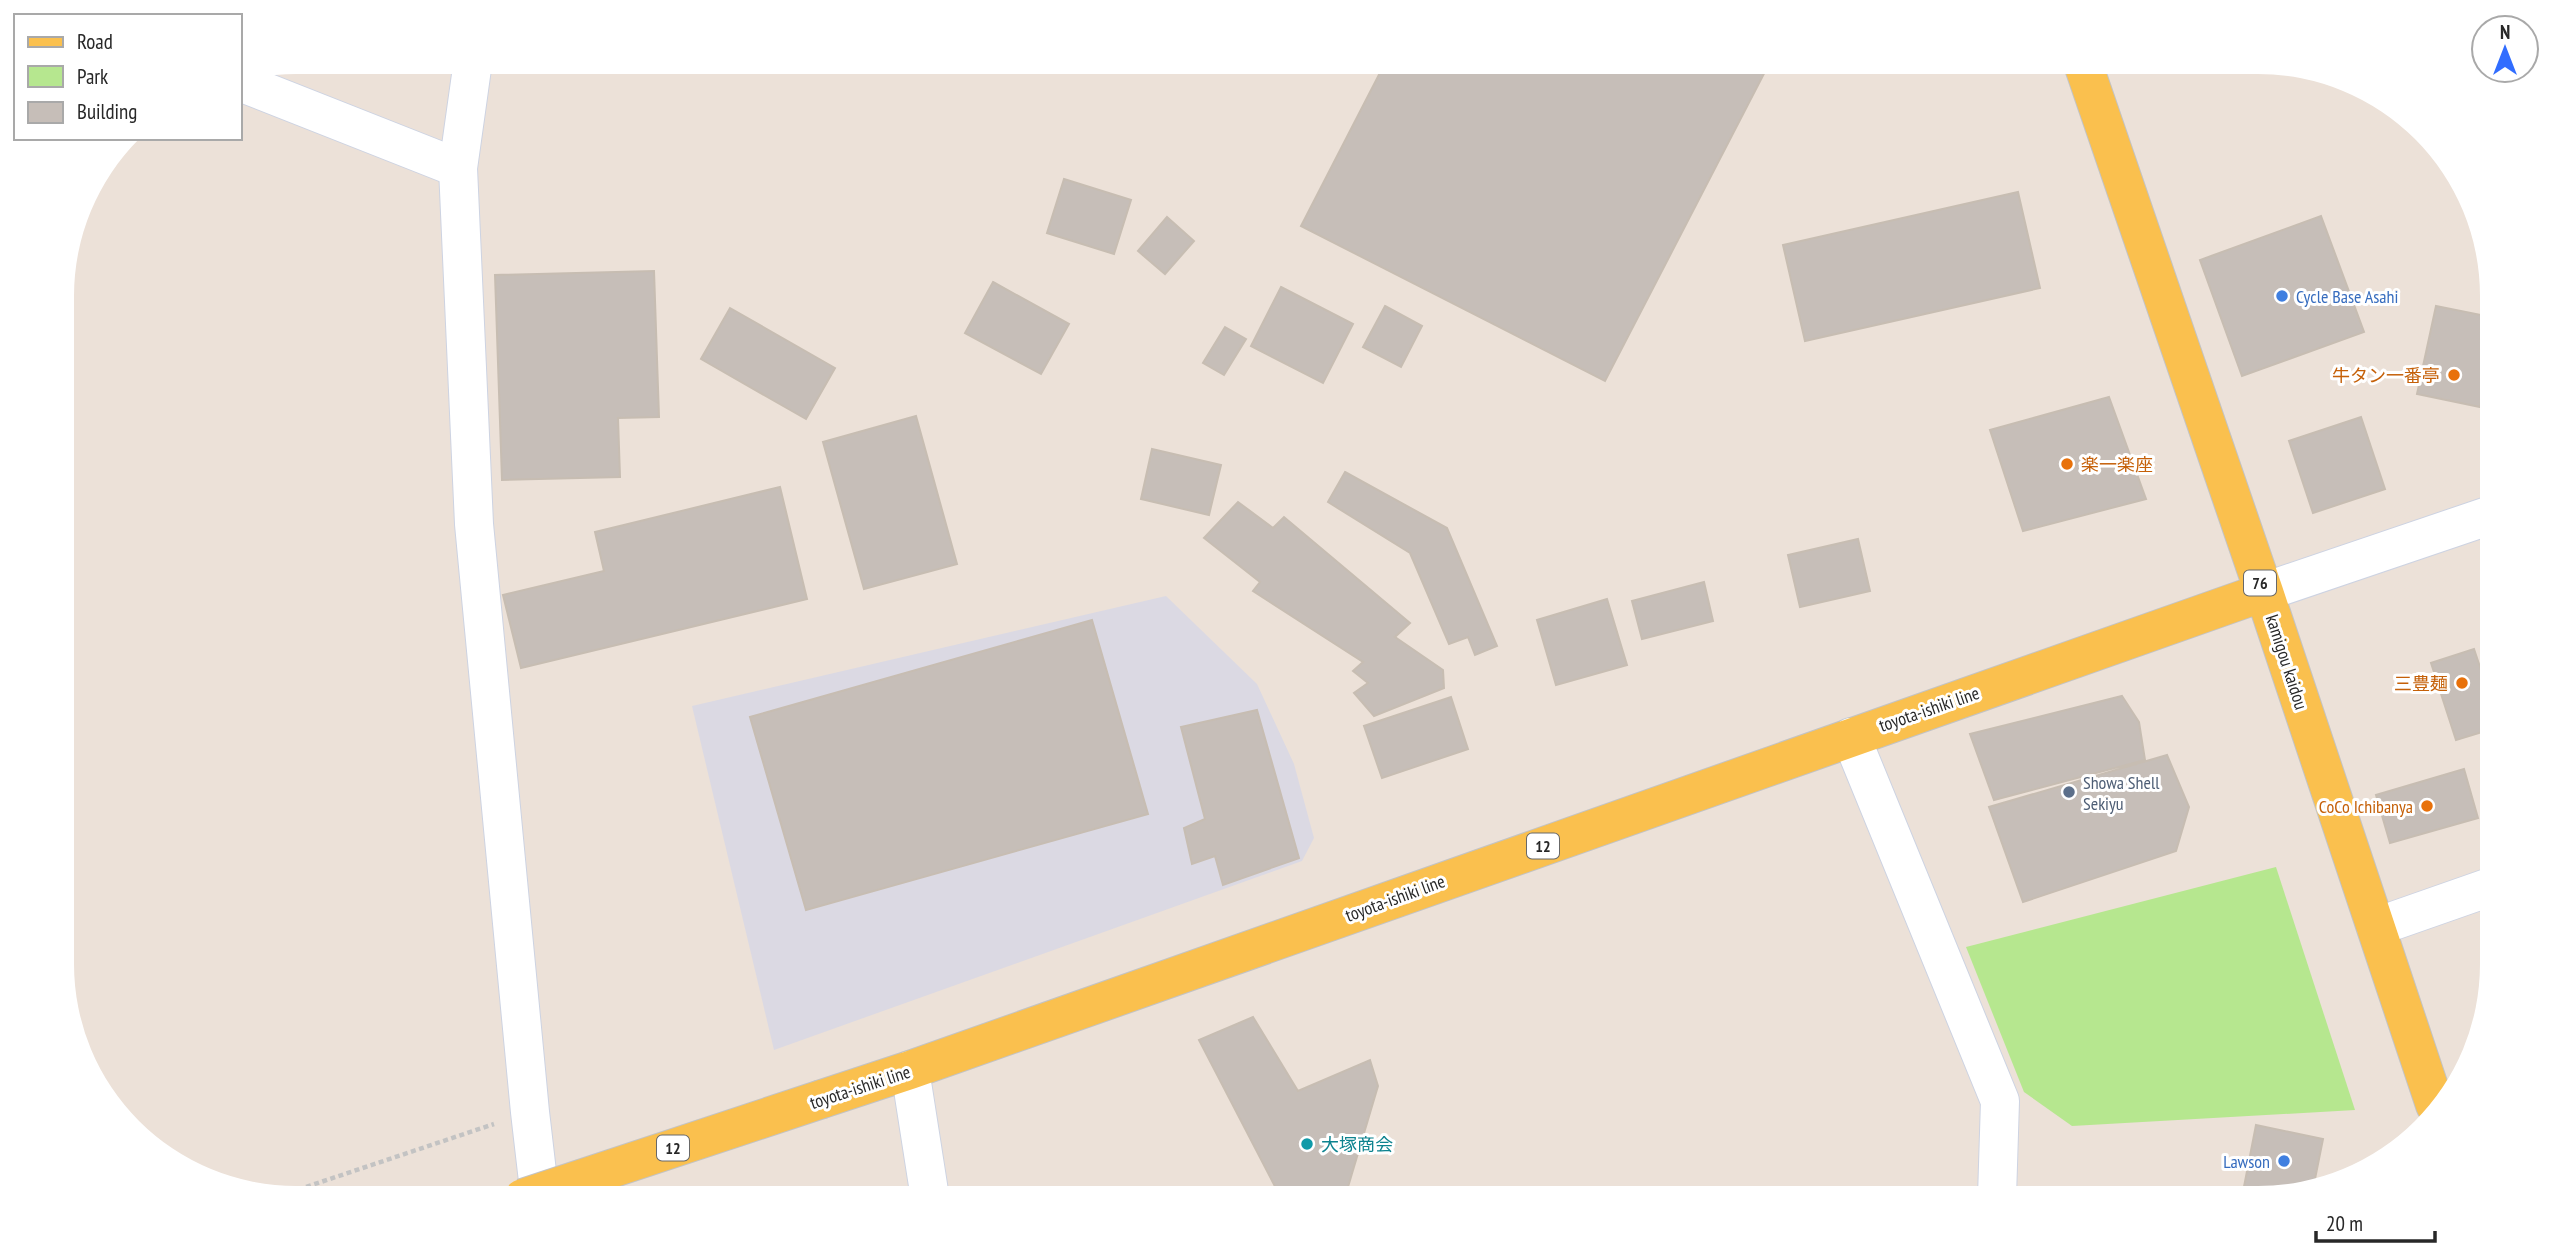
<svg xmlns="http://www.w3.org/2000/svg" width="2554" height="1259" viewBox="0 0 2554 1259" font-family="'PT Sans Narrow','Noto Sans JP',sans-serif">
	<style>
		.industrial { fill: #dbd9e3 }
		.green { fill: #b6e78f }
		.building { fill: #c6beb8; stroke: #c7bdb2; stroke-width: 2 }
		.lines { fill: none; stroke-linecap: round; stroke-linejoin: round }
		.street-casing { stroke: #cdd3e2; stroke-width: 40 }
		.secondary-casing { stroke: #cdd3e2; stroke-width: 40 }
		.primary-casing { stroke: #c3c3c3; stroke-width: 40 }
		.path { stroke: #c3c3c3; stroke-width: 4.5; stroke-dasharray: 5 3.5; stroke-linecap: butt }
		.street { stroke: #fff; stroke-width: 38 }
		.secondary { stroke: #fff; stroke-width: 38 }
		.primary { stroke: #fac04e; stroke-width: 38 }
		.primary-bridge-casing { stroke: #c3c3c3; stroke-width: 40; stroke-linecap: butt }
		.primary-bridge { stroke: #fac04e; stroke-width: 38 }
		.shop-dot { fill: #3f7fe0; stroke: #fff; stroke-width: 2.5 }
		.food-dot { fill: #e8710a; stroke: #fff; stroke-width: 2.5 }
		.service-dot { fill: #5c6f8a; stroke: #fff; stroke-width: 2.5 }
		.culture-dot { fill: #0f9aa8; stroke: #fff; stroke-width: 2.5 }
		.labels { text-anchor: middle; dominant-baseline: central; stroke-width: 6; stroke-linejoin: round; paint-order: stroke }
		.shield { fill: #fff; stroke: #686868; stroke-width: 2 }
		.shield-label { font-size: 16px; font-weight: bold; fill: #282828 }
		.shop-label { font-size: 18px; fill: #366cbe; stroke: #fff; text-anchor: start }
		.food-label { font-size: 18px; fill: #c56008; stroke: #fff; text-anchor: end }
		.street-label { font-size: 18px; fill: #282828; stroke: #fff }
		.service-label { font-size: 18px; fill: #4e5e75; stroke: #fff; text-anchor: start }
		.culture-label { font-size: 18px; fill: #0d838f; stroke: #fff; text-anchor: start }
	</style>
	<rect width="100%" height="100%" fill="#ece1d8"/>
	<!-- industrial -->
	<path class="industrial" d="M1166,596L1257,684L1294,764L1314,838L1302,861L774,1050L692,706Z"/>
	<!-- green -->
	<path class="green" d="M2276,867L2355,1110L2072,1126L2024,1092L1966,947Z"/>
	<!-- building -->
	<path class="building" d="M1386,61L1770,62L1605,381L1301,226Z
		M1064,179L1131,200L1114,254L1047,233Z
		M2018,192L2040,288L1805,341L1783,245Z
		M2321,216L2364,332L2242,376L2200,260Z
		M1167,217L1194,241L1165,274L1138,251Z
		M654,271L659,417L618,418L620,477L502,480L495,275Z
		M993,282L1069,324L1041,374L965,333Z
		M1281,287L1353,324L1323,383L1251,346Z
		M1385,306L1422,326L1401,367L1363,347Z
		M2436,306L2491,317V355L2480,407L2417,394Z
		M730,308L835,368L806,419L701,359Z
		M1225,327L1246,339L1224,375L1203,363Z
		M2109,397L2146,499L2023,531L1990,430Z
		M916,416L957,564L864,589L823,442Z
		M2361,417L2385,489L2313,513L2289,441Z
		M1152,449L1221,465L1209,515L1141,499Z
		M1345,472L1447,528L1497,646L1475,655L1468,637L1449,644L1410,553L1328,502Z
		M780,487L807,599L521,668L503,595L604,571L595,532Z
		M1238,502L1273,528L1284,517L1410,623L1395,637L1443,670L1444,688L1374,716L1354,693L1368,683L1353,671L1363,662L1253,591L1260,582L1204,538Z
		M1858,539L1870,591L1800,607L1788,555Z
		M1704,582L1713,621L1642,639L1632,601Z
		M1607,599L1627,665L1556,685L1537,620Z
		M1092,620L1148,814L806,910L750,717Z
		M2474,649L2492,703V729L2456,740L2431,663Z
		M2122,696L2139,722L2145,760L1994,800L1970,734Z
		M1451,697L1468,749L1382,778L1364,726Z
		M1257,710L1299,858L1223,885L1215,856L1192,864L1184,828L1205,819L1181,727Z
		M2167,755L2189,807L2176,851L2023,902L1989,807Z
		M2464,769L2478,818L2390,843L2376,795Z
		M1253,1017L1298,1091L1370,1060L1378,1086L1345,1197L1281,1198L1199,1040Z
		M2256,1125L2323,1139L2314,1184L2273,1197H2242Z"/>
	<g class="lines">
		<defs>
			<path id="street" d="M240,82L458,168
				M1851,737L2000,1101L1997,1197
				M2376,927L2493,886"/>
			<path id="secondary" d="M473,61L458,168L474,524L530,1112L540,1198
				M2264,592L2491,515
				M910,1070L930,1198"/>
			<path id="primary" d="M2082,61L2264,592L2435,1105
				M822,1099L910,1070L2264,592"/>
		</defs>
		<!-- street casing -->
		<use href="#street" class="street-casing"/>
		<!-- secondary casing -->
		<use href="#secondary" class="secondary-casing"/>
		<!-- primary casing -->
		<use href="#primary" class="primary-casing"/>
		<!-- path -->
		<path class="path" d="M282,1195L494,1124"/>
		<!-- street -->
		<use href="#street" class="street"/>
		<!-- secondary -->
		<use href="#secondary" class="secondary"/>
		<!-- primary -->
		<use href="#primary" class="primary"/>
		<defs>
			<path id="primary-bridge" d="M523,1198L822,1099"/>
		</defs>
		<!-- primary-bridge casing -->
		<use href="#primary-bridge" class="primary-bridge-casing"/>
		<!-- primary-bridge -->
		<use href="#primary-bridge" class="primary-bridge"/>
	</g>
	<!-- markers -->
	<g class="shop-dot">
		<circle cx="2282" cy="296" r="7"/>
		<circle cx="2284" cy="1161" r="7"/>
	</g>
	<g class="food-dot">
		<circle cx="2454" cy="375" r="7"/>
		<circle cx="2067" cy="464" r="7"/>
		<circle cx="2462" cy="683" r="7"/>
		<circle cx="2427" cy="806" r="7"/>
	</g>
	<circle class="service-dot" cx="2069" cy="792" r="7"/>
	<circle class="culture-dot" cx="1307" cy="1144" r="7"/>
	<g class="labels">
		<!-- shield labels -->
		<g class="shield">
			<rect x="2244" y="570.5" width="32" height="25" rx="5"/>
			<rect x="1527" y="833.5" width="32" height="25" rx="5"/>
			<rect x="657" y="1135.5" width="32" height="25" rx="5"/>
		</g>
		<g class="shield-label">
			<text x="2260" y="583">76</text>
			<text x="1543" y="846">12</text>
			<text x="673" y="1148">12</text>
		</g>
		<!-- shop labels -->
		<g class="shop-label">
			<text x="2296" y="296">Cycle Base Asahi</text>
			<text x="2270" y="1161" text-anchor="end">Lawson</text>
		</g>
		<!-- food labels -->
		<g class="food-label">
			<text x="2440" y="375">牛タン一番亭</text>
			<text x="2081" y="464" text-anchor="start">楽一楽座</text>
			<text x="2448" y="683">三豊麺</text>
			<text x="2413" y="806">CoCo Ichibanya</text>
		</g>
		<!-- street labels -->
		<g class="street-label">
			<text transform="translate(2287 662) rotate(72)">kamigou kaidou</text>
			<text transform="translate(1929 709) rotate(-19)">toyota-ishiki line</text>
			<text transform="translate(1395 898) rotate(-20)">toyota-ishiki line</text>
			<text transform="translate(860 1087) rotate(-18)">toyota-ishiki line</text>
		</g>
		<!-- service labels -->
		<g class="service-label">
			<text x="2083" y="782">Showa Shell<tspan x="2083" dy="21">Sekiyu</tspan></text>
		</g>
		<!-- culture labels -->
		<g class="culture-label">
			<text x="1321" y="1144">大塚商会</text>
		</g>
	</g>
	<!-- crop -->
	<path d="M0 0H2554V1259H0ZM296 74H2258A222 222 0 0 1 2480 296V964A222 222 0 0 1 2258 1186H296A222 222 0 0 1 74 964V296A222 222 0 0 1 296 74Z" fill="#fff" fill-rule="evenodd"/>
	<!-- legend -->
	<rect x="14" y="14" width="228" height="126" fill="#ffffff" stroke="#a9a9a9" stroke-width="2"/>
	<rect x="28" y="37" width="35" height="10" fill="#fac04e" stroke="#a9a9a9" stroke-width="2"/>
	<text x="77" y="49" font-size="21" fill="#282828">Road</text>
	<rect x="28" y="66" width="35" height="21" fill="#b6e78f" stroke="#a9a9a9" stroke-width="2"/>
	<text x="77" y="84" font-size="21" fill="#282828">Park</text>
	<rect x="28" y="102" width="35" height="21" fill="#c6beb8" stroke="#a9a9a9" stroke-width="2"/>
	<text x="77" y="119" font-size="21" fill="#282828">Building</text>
	<!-- north arrow -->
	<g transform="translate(2505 49)"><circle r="33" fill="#ffffff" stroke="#a9a9a9" stroke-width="2"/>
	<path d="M0-5L12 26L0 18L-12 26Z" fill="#316dff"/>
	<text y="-10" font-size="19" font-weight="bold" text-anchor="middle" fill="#282828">N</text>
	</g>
	<!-- scale -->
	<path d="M2316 1231v10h119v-10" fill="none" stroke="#282828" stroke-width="3.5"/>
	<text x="2326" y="1231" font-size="21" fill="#282828" stroke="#ffffff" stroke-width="5" paint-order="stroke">20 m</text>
</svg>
